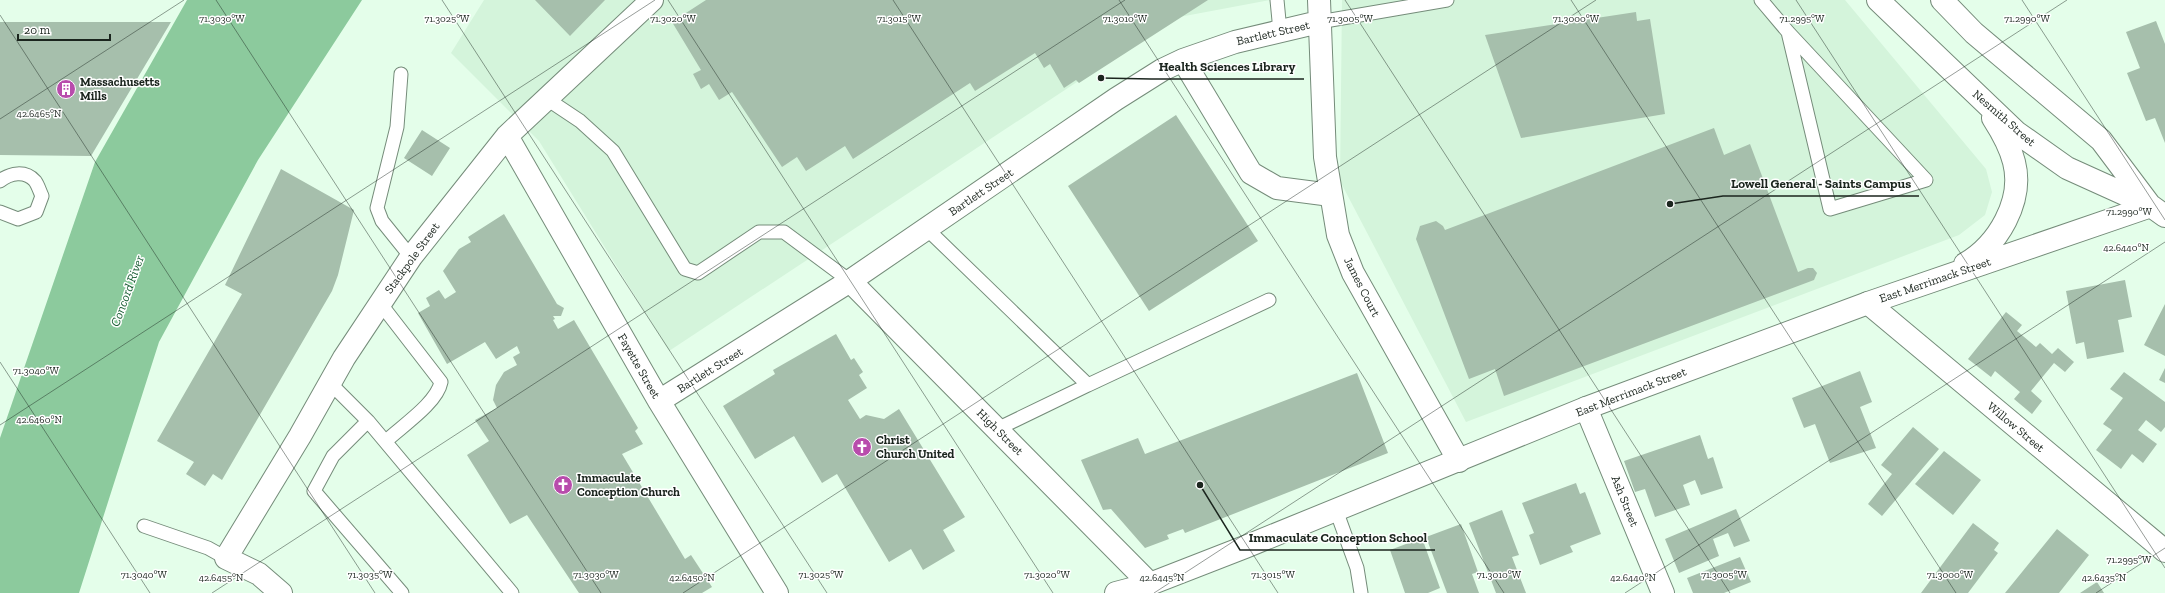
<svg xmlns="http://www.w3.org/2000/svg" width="2165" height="593" viewBox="0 0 2165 593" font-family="'Zilla Slab',serif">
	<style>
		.built { fill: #d4f4db }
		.water { fill: #8cca9d }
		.building { fill: #a6bfac }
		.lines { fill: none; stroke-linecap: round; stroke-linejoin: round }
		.service-casing { stroke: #758c7a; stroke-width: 15 }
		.minor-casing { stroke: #758c7a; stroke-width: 24 }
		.secondary-casing { stroke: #758c7a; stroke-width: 24 }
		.service { stroke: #fff; stroke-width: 13 }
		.minor { stroke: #fff; stroke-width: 22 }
		.secondary { stroke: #fff; stroke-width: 22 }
		.ticks { fill: none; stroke: #1b251e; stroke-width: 1; stroke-opacity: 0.45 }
		.labels { text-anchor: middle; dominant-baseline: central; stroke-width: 3; stroke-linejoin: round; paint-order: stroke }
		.street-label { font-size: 12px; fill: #1b251e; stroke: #fff }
		.poi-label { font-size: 12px; font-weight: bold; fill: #1b251e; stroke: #fff; text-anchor: start }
		.water-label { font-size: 13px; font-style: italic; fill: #1a5e34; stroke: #fff }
		.ticks-label { font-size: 10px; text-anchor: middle; fill: #1b251e; stroke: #fff; stroke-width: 3; stroke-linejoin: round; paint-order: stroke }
		.leader { fill: none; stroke: #1b251e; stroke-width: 1.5 }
		.callout-dot { fill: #1b251e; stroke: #fff; stroke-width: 1.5 }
		.callout-label { font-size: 13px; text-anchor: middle; font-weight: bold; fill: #1b251e; stroke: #fff; stroke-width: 3; stroke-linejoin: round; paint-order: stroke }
	</style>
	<rect width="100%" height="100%" fill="#e4feea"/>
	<!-- built -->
	<path class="built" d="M484,0H1270L1174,18L669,351L539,141L451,53Z
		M1342,0H1845L1986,169L1992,192L1985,215L1959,235L1466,422L1340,181Z"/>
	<!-- water -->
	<path class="water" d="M187,0H362L258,160L159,342L79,593H0V438L95,162Z"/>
	<!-- building -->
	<path class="building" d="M535,0H605L570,36Z
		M706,0H1208L1079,83L1076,80L1064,88L1050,64L1044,68L1035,53L975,91L970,83L853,159L845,146L806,171L797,157L782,167L732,92L719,100L709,84L701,89L693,74L701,70L672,22Z
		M1636,12L1637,21L1650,19L1665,114L1521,138L1485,35Z
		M2156,21L2165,44V143L2155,118L2146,121L2127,73L2140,68L2126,32Z
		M0,22H171L91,156L0,155Z
		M1176,115L1258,241L1149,311L1068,186Z
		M1714,128L1724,155L1750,144L1798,272L1808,268H1813L1817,273L1814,280L1504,396L1495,369L1469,379L1416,239L1420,226L1436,221L1443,226L1445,230Z
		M422,130L450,148L432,176L404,158Z
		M281,169L354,210L338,275L332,291L222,480L213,474L205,486L186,474L194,462L157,441L242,294L225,285Z
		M504,214L557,304L564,308L561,316H553L555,319L553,320L558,329L574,320L638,428L635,431L643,444L622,454L685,559L691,555L712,587L702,593H579L527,515L510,524L467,455L489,441L475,420L497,408L493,400L496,385L504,372L517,365L513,357L520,353L517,346L496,359L485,342L447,364L418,313L430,306L426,298L439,290L445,299L456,292L443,271L459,249L471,242L468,237Z
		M2125,280L2132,317L2118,320L2124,352L2087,359L2084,342L2076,344L2066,291Z
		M2165,304V356L2144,345Z
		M2006,312L2022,325L2017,331L2036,347L2040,343L2052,354L2058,348L2074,362L2065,372L2054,363L2031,391L2042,401L2032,414L2014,399L2020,392L1995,371L1991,377L1968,359Z
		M836,334L851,360L854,358L863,372L859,375L867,388L848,400L860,419L866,415L884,419L899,409L965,517L943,530L955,551L923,570L911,549L889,562L837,474L822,483L794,436L755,459L723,406L775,374L773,370Z
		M2165,368V383L2159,380Z
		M1860,371L1872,402L1860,407L1876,448L1830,463L1815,424L1804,428L1792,398Z
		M2124,372L2165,402V427L2161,432L2146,420L2138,430L2157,444L2143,463L2132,454L2121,469L2096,450L2112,430L2103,424L2123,398L2110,389Z
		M1357,373L1388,453L1185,533L1183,529L1167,535L1169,539L1145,548L1111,509L1103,510L1081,460L1138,438L1145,454Z
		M1913,427L1939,449L1882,516L1868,504L1892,474L1881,465Z
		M1700,435L1708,459L1713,457L1723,488L1701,495L1695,480L1683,485L1690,505L1655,517L1645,489L1635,492L1624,461Z
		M1944,451L1981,480L1953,515L1915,484Z
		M1576,483L1580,494L1585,492L1601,534L1570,546L1573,552L1540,565L1529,535L1534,533L1522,503Z
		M1736,509L1750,541L1734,547L1728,533L1713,539L1719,556L1679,573L1665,539Z
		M1502,510L1519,555L1512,557L1526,593H1496L1469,523Z
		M1973,523L1999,543L1994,550L1998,553L1968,593H1921Z
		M1461,524L1478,572L1472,574L1479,593H1447L1426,537Z
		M2057,529L2089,555L2059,593H2005Z
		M1422,538L1440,588L1428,593H1405L1390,550Z
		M1740,557L1751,582L1724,593H1693L1687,578Z
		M2097,582L2104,593H2080Z"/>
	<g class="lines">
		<defs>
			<path id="service" d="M1277,0L1280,31
				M1761,0L1788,32L1926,180L1830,209L1788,32
				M1319,22L1447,0
				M401,74L397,127L377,208L382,221L411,257
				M547,99L580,121L613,151L685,269L698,273L759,232H784L850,281
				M0,181C10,173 25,170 35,181C38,185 40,192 42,196L36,212L18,219L0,212
				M927,229L1088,385L1269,300
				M380,303L441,382C437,403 402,426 386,441
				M330,383L368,421
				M997,429L1088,385
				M1336,510L1357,568L1361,593
				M144,526L208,548L226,558
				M402,593L314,491L333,456L368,421L512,593"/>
			<path id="minor" d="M1319,0L1325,157L1338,235L1353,273L1459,461
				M1183,60L1251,173L1277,188L1331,195
				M507,136L659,401L777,593
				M850,281L1150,584
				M1868,303L2165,551
				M659,401L850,281L1116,99L1162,70L1183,60L1235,42L1319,22
				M1586,408L1663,593
				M281,593L259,574L226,558L300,436L344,358L411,257L507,136L652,0"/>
			<path id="secondary" d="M1878,0L2016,132L2067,168L2151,206L2165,216
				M1942,0L1974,33L2101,140L2149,204
				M1965,264C1998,245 2024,201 2014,162C2010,146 2002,132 1993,118
				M1116,593L1150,584L1245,547L1586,408L1868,303L2151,206"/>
		</defs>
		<!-- service casing -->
		<use href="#service" class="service-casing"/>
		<!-- minor casing -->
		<use href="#minor" class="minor-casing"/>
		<!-- secondary casing -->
		<use href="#secondary" class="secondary-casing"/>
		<!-- service -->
		<use href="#service" class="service"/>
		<!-- minor -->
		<use href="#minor" class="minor"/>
		<!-- secondary -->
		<use href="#secondary" class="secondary"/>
	</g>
	<!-- ticks -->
	<path class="ticks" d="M216,0L601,593M442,0L827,593M668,0L1053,593M893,0L1278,593M1119,0L1504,593M1345,0L1730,593M1571,0L1956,593M1796,0L2165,568M2022,0L2165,220M0,15L375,593M0,119L184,0M0,362L150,593M0,425L655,0M212,593L1125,0M683,593L1596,0M1154,593L2067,0M1625,593L2165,242M2096,593L2165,548"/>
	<!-- icons -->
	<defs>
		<symbol id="building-disc" viewBox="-11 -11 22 22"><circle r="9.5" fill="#b84cac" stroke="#fff"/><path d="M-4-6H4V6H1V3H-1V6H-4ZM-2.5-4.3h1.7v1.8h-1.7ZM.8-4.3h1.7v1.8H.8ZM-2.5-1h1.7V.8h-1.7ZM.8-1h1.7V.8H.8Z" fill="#fff"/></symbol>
		<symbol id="church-disc" viewBox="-11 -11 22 22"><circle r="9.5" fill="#b84cac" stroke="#fff"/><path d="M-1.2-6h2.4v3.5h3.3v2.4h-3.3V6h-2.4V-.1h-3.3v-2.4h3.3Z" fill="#fff"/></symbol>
	</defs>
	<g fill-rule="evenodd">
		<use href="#building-disc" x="55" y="78" width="22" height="22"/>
		<use href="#church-disc" x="851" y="436" width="22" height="22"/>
		<use href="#church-disc" x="552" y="474" width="22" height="22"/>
	</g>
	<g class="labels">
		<!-- street labels -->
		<g class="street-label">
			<text transform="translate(1273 33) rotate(-13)">Bartlett Street</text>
			<text transform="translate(2004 118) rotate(41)">Nesmith Street</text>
			<text transform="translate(981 192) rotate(-34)">Bartlett Street</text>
			<text transform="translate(412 258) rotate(-54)">Stackpole Street</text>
			<text transform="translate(1935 280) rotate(-19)">East Merrimack Street</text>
			<text transform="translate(1362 287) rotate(63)">James Court</text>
			<text transform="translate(639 366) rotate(60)">Fayette Street</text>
			<text transform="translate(710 370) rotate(-32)">Bartlett Street</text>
			<text transform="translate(1631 392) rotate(-21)">East Merrimack Street</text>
			<text transform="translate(2016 427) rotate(40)">Willow Street</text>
			<text transform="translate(1000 432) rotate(45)">High Street</text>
			<text transform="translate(1625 501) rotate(68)">Ash Street</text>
		</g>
		<!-- poi labels -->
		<g class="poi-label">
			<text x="80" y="82">Massachusetts<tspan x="80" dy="14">Mills</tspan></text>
			<text x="876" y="440">Christ<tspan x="876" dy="14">Church United</tspan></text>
			<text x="577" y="478">Immaculate<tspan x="577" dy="14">Conception Church</tspan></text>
		</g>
		<!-- water labels -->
		<g class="water-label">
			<text transform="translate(127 291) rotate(-70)">Concord River</text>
		</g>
	</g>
	<g class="ticks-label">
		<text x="222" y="22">71.3030°W</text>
		<text x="447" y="22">71.3025°W</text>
		<text x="673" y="22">71.3020°W</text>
		<text x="899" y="22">71.3015°W</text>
		<text x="1125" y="22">71.3010°W</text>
		<text x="1350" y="22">71.3005°W</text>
		<text x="1576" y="22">71.3000°W</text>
		<text x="1802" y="22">71.2995°W</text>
		<text x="2027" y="22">71.2990°W</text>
		<text x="39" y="117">42.6465°N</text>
		<text x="2129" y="215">71.2990°W</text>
		<text x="2126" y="251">42.6440°N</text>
		<text x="36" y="374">71.3040°W</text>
		<text x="39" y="423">42.6460°N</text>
		<text x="2129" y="563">71.2995°W</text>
		<text x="144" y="578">71.3040°W</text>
		<text x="370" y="578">71.3035°W</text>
		<text x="596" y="578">71.3030°W</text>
		<text x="821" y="578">71.3025°W</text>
		<text x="1047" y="578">71.3020°W</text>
		<text x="1273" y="578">71.3015°W</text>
		<text x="1499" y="578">71.3010°W</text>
		<text x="1724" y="578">71.3005°W</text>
		<text x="1950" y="578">71.3000°W</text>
		<text x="221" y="581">42.6455°N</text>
		<text x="692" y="581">42.6450°N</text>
		<text x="1162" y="581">42.6445°N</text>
		<text x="1633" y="581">42.6440°N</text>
		<text x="2104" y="581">42.6435°N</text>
	</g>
	<!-- callouts -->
	<path class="leader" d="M1101 78L1151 79H1304M1670 204L1723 196H1919M1200 485L1240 550H1435"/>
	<g class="callout-dot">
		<circle cx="1101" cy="78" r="4"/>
		<circle cx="1670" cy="204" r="4"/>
		<circle cx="1200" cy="485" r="4"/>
	</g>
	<g class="callout-label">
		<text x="1227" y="71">Health Sciences Library</text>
		<text x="1821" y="188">Lowell General - Saints Campus</text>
		<text x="1338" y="542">Immaculate Conception School</text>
	</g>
	<!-- scale -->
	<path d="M18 34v6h92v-6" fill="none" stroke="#1b251e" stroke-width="2"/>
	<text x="24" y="34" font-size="12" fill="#1b251e" stroke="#ffffff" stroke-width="3" paint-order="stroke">20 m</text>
</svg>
